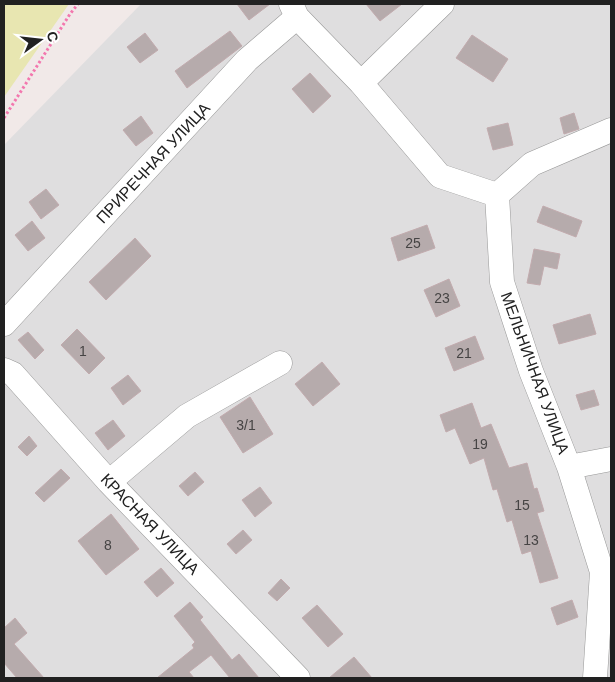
<svg xmlns="http://www.w3.org/2000/svg" width="615" height="682" viewBox="0 0 615 682" font-family="Arial,sans-serif">
	<style>
		.residential { fill: #dfdedf }
		.grass { fill: #e8e6b1 }
		.building { fill: #b6abac; stroke: #c2abae }
		.lines { fill: none; stroke-linecap: round; stroke-linejoin: round }
		.minor-casing { stroke: #989898; stroke-width: 25 }
		.path { stroke: #f377ae; stroke-width: 3; stroke-dasharray: 2.5 2.5; stroke-linecap: butt }
		.minor { stroke: #fff; stroke-width: 24 }
		.labels { text-anchor: middle; dominant-baseline: central; stroke-width: 4; stroke-linejoin: round; paint-order: stroke }
		.number-label { font-size: 14px; fill: #464444 }
		.street-label { font-size: 16px; fill: #212121; stroke: #fff }
	</style>
	<rect width="100%" height="100%" fill="#f1e9e8"/>
	<!-- residential -->
	<path class="residential" d="M141,4H611V678H4V145Z"/>
	<!-- grass -->
	<path class="grass" d="M4,4H69L4,97Z"/>
	<!-- building -->
	<path class="building" d="M237,4H270L249,20Z
		M366,4H402L380,21Z
		M230,31L242,46L187,88L175,71Z
		M145,33L158,50L140,63L127,47Z
		M472,35L508,59L493,82L456,58Z
		M310,73L331,96L313,113L292,89Z
		M574,113L579,129L564,134L560,118Z
		M141,116L153,133L136,146L123,130Z
		M508,123L513,145L493,150L487,128Z
		M46,189L59,205L41,219L29,202Z
		M543,206L582,221L576,237L537,222Z
		M32,221L45,238L28,251L15,235Z
		M427,225L435,248L398,261L391,238Z
		M135,238L151,256L106,300L89,282Z
		M534,249L560,254L557,269L544,266L540,285L527,283Z
		M449,279L460,306L436,317L424,290Z
		M590,314L596,334L559,344L553,325Z
		M77,329L105,358L89,374L61,345Z
		M28,332L44,350L35,359L18,340Z
		M475,336L484,359L454,371L445,348Z
		M322,362L340,384L313,406L295,384Z
		M128,375L141,391L123,405L111,388Z
		M594,390L599,405L581,410L576,395Z
		M250,397L273,434L243,453L220,417Z
		M472,403L481,428L491,424L509,468L527,463L534,489L537,488L544,511L537,513L558,578L540,583L531,551L522,554L512,520L507,522L497,489L493,490L484,458L470,464L455,428L446,432L440,415Z
		M113,420L125,436L108,450L95,433Z
		M29,436L37,446L27,456L18,447Z
		M61,469L70,478L44,502L35,493Z
		M195,472L204,482L188,496L179,486Z
		M260,487L272,503L255,517L242,500Z
		M111,514L139,549L106,575L78,541Z
		M243,530L252,540L236,554L227,544Z
		M161,568L174,583L157,597L144,582Z
		M281,579L290,588L277,601L268,593Z
		M572,600L578,617L557,625L551,608Z
		M190,602L203,617L200,620L232,660L239,654L259,678H230L211,655L189,672L194,678H157L194,648L192,645L195,642L174,616Z
		M317,605L343,634L328,647L302,618Z
		M15,618L27,633L14,644L44,678H17L4,663V628Z
		M354,657L372,678H329Z"/>
	<g class="lines">
		<defs>
			<path id="minor" d="M291,4L297,17L361,83L440,176L497,195
				M361,83L442,4
				M4,324L247,60L297,17
				M4,370L13,374L109,482L298,678
				M569,467L611,459
				M109,482L187,416L280,363
				M595,678L602,572L569,467L531,371L502,282L497,195L532,164L611,130"/>
		</defs>
		<!-- minor casing -->
		<use href="#minor" class="minor-casing"/>
		<!-- path -->
		<path class="path" d="M4,118L70,14L78,4"/>
		<!-- minor -->
		<use href="#minor" class="minor"/>
	</g>
	<g class="labels">
		<!-- number labels -->
		<g class="number-label">
			<text x="413" y="243">25</text>
			<text x="442" y="298">23</text>
			<text x="83" y="351">1</text>
			<text x="464" y="353">21</text>
			<text x="246" y="425">3/1</text>
			<text x="480" y="444">19</text>
			<text x="522" y="505">15</text>
			<text x="531" y="540">13</text>
			<text x="108" y="545">8</text>
		</g>
		<!-- street labels -->
		<g class="street-label">
			<text transform="translate(153 163) rotate(-47)">ПРИРЕЧНАЯ УЛИЦА</text>
			<text transform="translate(535 373) rotate(70)">МЕЛЬНИЧНАЯ УЛИЦА</text>
			<text transform="translate(150 524) rotate(46)">КРАСНАЯ УЛИЦА</text>
		</g>
	</g>
	<!-- border -->
	<rect width="615" height="682" fill="none" stroke="#212121" stroke-width="10"/>
	<!-- north arrow -->
	<g transform="translate(40 40) rotate(75)" stroke="#ffffff" stroke-width="4" paint-order="stroke">
	<path d="M0-4L9 19L0 12L-9 19Z" fill="#212121"/>
	<text y="-8" font-size="14" font-weight="bold" text-anchor="middle" fill="#212121">С</text>
	</g>
</svg>
